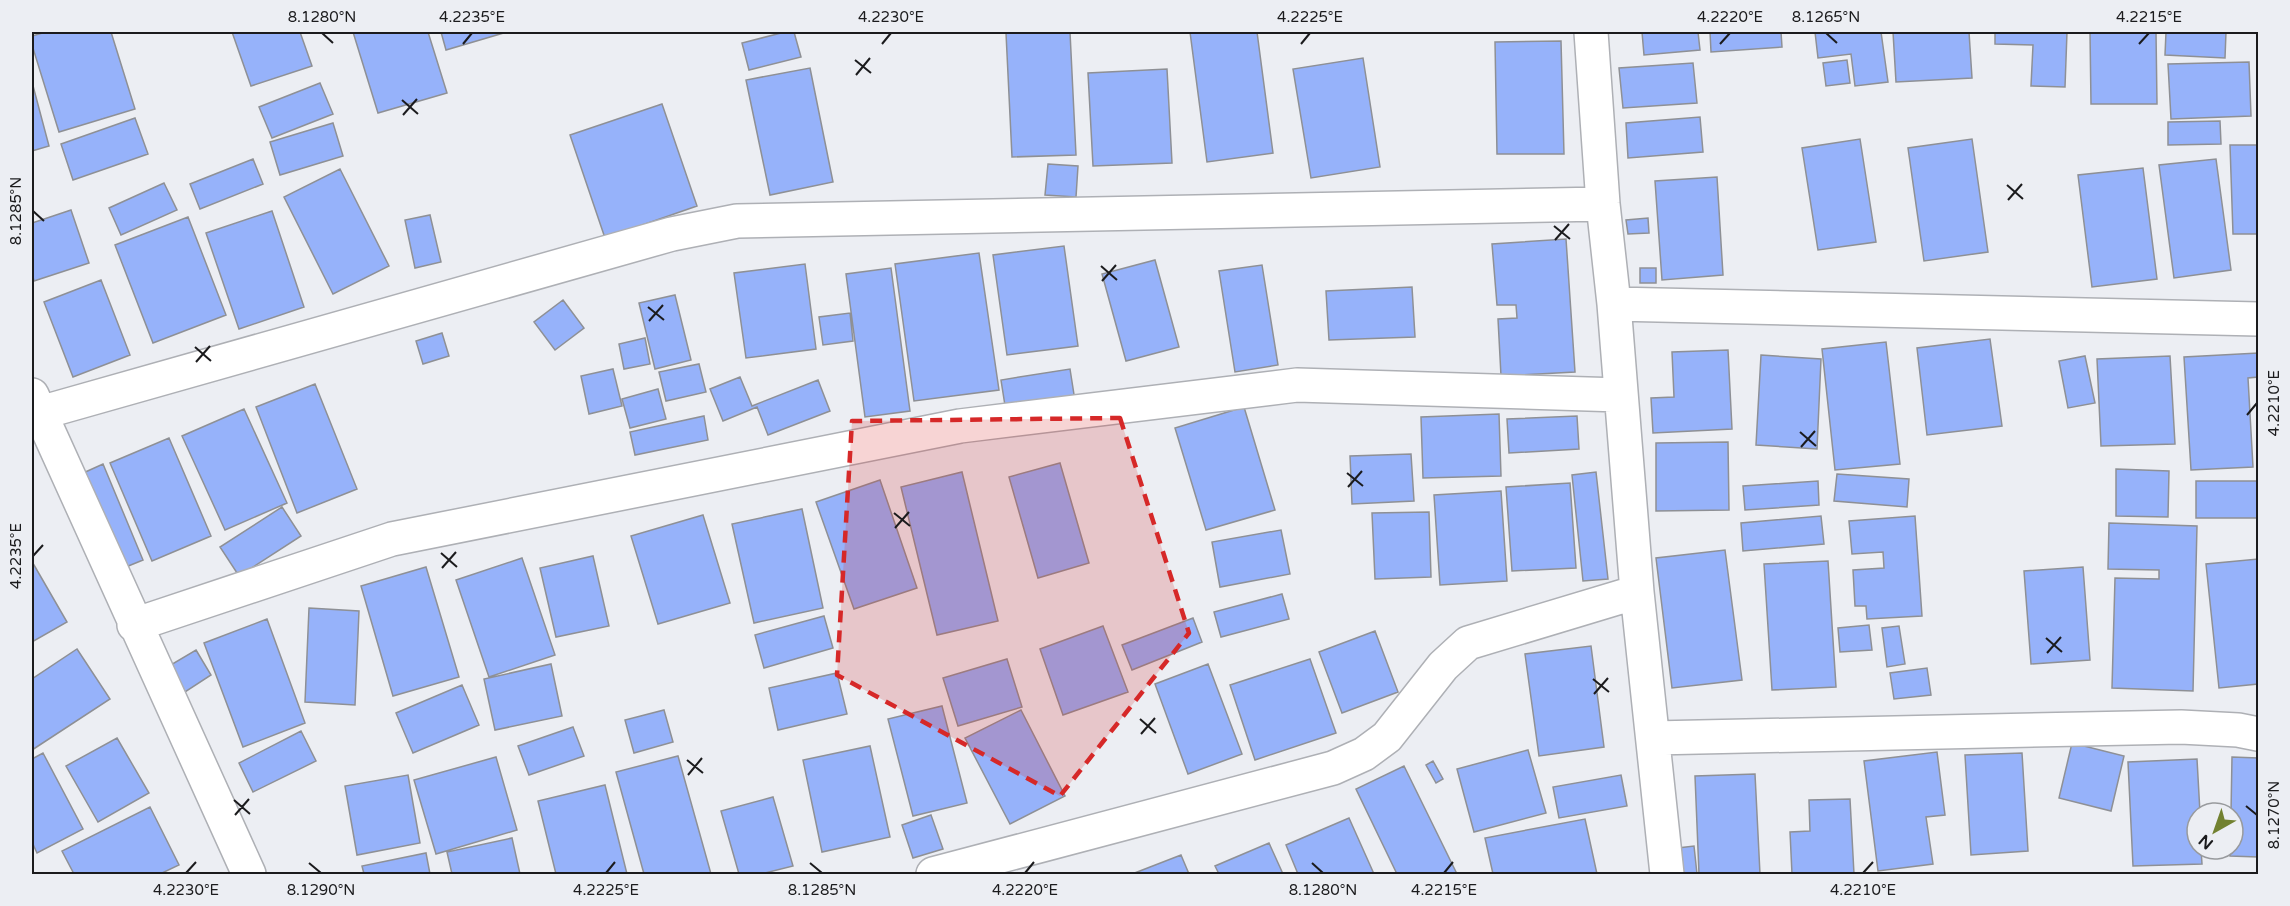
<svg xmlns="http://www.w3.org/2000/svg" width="2290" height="906" viewBox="0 0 2290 906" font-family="'Varela Round',sans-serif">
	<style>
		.building { fill: #96b2fa; stroke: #8e9095; stroke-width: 1.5 }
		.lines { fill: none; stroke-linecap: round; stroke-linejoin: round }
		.minor-casing { stroke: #aeb0b5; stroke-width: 36 }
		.minor { stroke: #fff; stroke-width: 33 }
		.marked { fill: #d62828; fill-opacity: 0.2; stroke: #d62828; stroke-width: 4.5; stroke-dasharray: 12 8; stroke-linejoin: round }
		.ticks { fill: none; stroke: #1b1b1d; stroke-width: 2 }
		.neatline { fill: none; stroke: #1b1b1d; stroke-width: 2 }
		.ticks-label { font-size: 15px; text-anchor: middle; fill: #1b1b1d }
	</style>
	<rect width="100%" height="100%" fill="#eceef3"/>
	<!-- building -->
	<path class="building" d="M46,32H111L135,109L59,132L32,45V36Z
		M232,32H300L312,66L251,86Z
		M353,32H428L447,93L378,113Z
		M441,32H507L446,50Z
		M785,32H794L801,57L749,70L742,43Z
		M1070,32L1076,155L1012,157L1006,33Z
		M1190,32H1257L1273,153L1207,162Z
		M1642,32H1698L1700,50L1644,55Z
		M1710,32H1781L1782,47L1711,52Z
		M1815,32H1881L1888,82L1855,86L1851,54L1818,58Z
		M1893,32H1969L1972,78L1896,82Z
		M1995,32H2067L2065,87L2031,86L2033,45L1995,44Z
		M2090,32H2156L2157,104H2091Z
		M2166,32H2226L2225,58L2165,55Z
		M2257,32H2258V121Z
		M1561,41L1564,154H1497L1495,42Z
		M1363,58L1380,167L1311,178L1293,69Z
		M1847,60L1850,83L1826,86L1823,63Z
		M2249,62L2251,116L2171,119L2168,64Z
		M1693,63L1697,103L1623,108L1619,68Z
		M810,68L833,182L770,195L746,80Z
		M1167,69L1172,163L1093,166L1088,73Z
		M32,82L49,146L32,151Z
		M320,83L333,114L272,138L259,107Z
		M662,104L697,206L605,238L570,135Z
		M1700,117L1703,152L1628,158L1626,123Z
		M135,118L148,154L73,180L61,144Z
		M2220,121L2221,144L2168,145V122Z
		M333,123L343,156L280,175L270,142Z
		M1860,139L1876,242L1818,250L1802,148Z
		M1972,139L1988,252L1924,261L1908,148Z
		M2230,145H2258V234H2233Z
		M253,159L263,184L200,209L190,184Z
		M2216,159L2231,270L2174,278L2159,165Z
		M1048,164L1078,166L1076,197L1045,195Z
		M2143,168L2157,279L2092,287L2078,175Z
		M340,169L389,266L333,294L284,197Z
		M1717,177L1723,275L1662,280L1655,181Z
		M164,183L177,210L121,235L109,208Z
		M71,210L89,263L34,281L32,273V223Z
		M272,211L304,307L239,329L206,233Z
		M430,215L441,262L415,268L405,220Z
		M188,217L226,315L153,343L115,245Z
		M1648,218L1649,233L1628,234L1626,220Z
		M1566,239L1575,372L1501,376L1498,319L1517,318L1516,305H1497L1492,244Z
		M1064,246L1078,346L1007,355L993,255Z
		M979,253L999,390L914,401L895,264Z
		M1155,260L1179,347L1126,361L1102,274Z
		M805,264L816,349L746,358L734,273Z
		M1262,265L1278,365L1235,372L1219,271Z
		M891,268L910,411L865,417L846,274Z
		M1640,268H1656V283H1640Z
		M101,280L130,355L73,377L44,302Z
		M1412,287L1415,337L1329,340L1326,291Z
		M675,295L691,360L655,369L639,303Z
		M563,300L584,328L555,350L534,322Z
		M850,313L853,341L823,345L819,317Z
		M442,333L449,356L423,364L416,341Z
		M645,338L650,364L624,369L619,344Z
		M1990,339L2002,426L1927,435L1917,348Z
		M1886,342L1900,464L1835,470L1822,349Z
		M1728,350L1732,429L1653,433L1651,398L1674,397L1672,352Z
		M2258,353V377L2248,378L2253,467L2191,470L2184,357Z
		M1761,355L1821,359L1817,449L1756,445Z
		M2085,356L2095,403L2068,408L2059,361Z
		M2170,356L2175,444L2101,446L2097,359Z
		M699,364L706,392L666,401L659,372Z
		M613,369L622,406L589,414L581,376Z
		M1070,369L1075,401L1006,412L1001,380Z
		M740,377L752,406L818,380L830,411L768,435L757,407L723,421L710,389Z
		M315,384L357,489L297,513L256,407Z
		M658,389L666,419L630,428L622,399Z
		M1244,407L1275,510L1206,530L1175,428Z
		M244,409L287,503L225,530L182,436Z
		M1499,414L1501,476L1423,478L1421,417Z
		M704,416L708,440L635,455L630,432Z
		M1577,416L1579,449L1509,453L1507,419Z
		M169,438L211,536L152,561L110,463Z
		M1728,442L1729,510L1656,511V443Z
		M1411,454L1414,501L1352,504L1350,456Z
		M1060,463L1089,563L1038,578L1009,477Z
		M103,464L143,560L121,569L81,474Z
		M2116,469L2169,471L2168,517L2116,516Z
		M962,472L998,621L937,635L901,487Z
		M1596,472L1608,579L1583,581L1572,475Z
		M1837,474L1909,479L1907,507L1834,501Z
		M880,480L917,588L854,609L816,502Z
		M1818,481L1819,505L1745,510L1743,486Z
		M2196,481H2258V518H2196Z
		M1570,483L1576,568L1512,571L1506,487Z
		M1501,491L1507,581L1440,585L1434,495Z
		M282,507L301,536L239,576L220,547Z
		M802,509L823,608L754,623L732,524Z
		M1429,512L1431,577L1375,579L1372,513Z
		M703,515L730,603L658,624L631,536Z
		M1821,516L1824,544L1743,551L1741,523Z
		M1915,516L1922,616L1867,619L1866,606H1855L1853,570L1884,568L1883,552L1852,554L1849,521Z
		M2109,523L2197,526L2193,691L2112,688L2115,578L2159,579V570L2108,569Z
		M1281,530L1290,574L1220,587L1212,542Z
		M1725,550L1742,680L1672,688L1656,558Z
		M593,556L609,626L556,637L540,568Z
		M522,558L555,655L489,677L456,580Z
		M2258,559V684L2219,688L2206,564Z
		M1828,561L1836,687L1772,690L1764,564Z
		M34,565L67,622L32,642V567Z
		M426,567L459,677L393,696L361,586Z
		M2083,567L2090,660L2031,664L2024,571Z
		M1282,594L1289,619L1221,637L1214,612Z
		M309,608L359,611L355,705L305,702Z
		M824,616L833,648L764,668L755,635Z
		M1193,618L1202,642L1132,670L1122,645Z
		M267,619L305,723L243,747L204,643Z
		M1869,625L1872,650L1840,652L1838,628Z
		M1103,626L1128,692L1063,715L1040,649Z
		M1899,626L1905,664L1887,667L1882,628Z
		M1375,631L1398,692L1342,713L1319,652Z
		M1591,646L1604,747L1539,756L1525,654Z
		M77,649L110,699L32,750V679Z
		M196,650L211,675L185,692L169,666Z
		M1007,659L1022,707L958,726L943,678Z
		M1310,659L1336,733L1255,760L1230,685Z
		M551,664L562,716L495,730L484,679Z
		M1208,664L1242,754L1188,774L1155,684Z
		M1927,668L1931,695L1894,699L1890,673Z
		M837,673L847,714L778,730L769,688Z
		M462,685L479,725L413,753L396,713Z
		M942,706L967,803L913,816L888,719Z
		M664,710L673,742L634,753L625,720Z
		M1021,710L1065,796L1010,824L965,738Z
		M573,727L584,756L529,775L518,746Z
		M301,731L316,761L253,792L239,763Z
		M117,738L149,793L98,822L66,766Z
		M2072,743L2124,756L2111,811L2059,798Z
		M870,746L890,837L822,852L803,760Z
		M1528,750L1546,813L1474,832L1457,769Z
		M1937,752L1945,815L1926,817L1933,864L1878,871L1864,761Z
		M43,753L83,829L37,853L32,842V759Z
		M2022,753L2028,851L1971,855L1965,755Z
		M678,756L711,874H644L616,772Z
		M496,757L517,830L436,854L414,780Z
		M2232,757L2258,758V857L2230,856V849H2233V813H2231Z
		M2197,759L2200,813H2197V849H2201L2202,864L2133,866L2128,762Z
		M1433,761L1443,779L1436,783L1426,765Z
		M1404,766L1457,874H1397L1356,789Z
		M1755,774L1760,874H1699L1695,776Z
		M408,775L420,843L357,855L345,786Z
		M1621,775L1627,806L1559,818L1553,787Z
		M605,785L627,874H556L538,801Z
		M773,797L793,866L761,874H739L721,811Z
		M1850,799L1854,874H1792L1790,832L1810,831L1809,800Z
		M150,807L179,865L160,874H74L62,851Z
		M931,815L943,849L913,858L902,825Z
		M1349,818L1374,874H1298L1286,845Z
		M1585,819L1597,874H1493L1485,838Z
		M512,838L520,874H452L447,852Z
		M1269,843L1283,874H1219L1215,866Z
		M1694,846L1697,874H1680L1678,848Z
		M426,853L430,874H364L362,866Z
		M1181,855L1189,874H1132Z"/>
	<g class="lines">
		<defs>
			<path id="minor" d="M1591,32L1603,204L1614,304L1637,592L1667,874
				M1614,304L2258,319
				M32,395L249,874
				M40,413L672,234L737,221L1603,204
				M134,625L392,539L960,426L1297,385L1620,395
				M1653,738L2181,727L2238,730L2258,734
				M933,874L1333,768L1364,754L1387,737L1443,666L1468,643L1637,592"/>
		</defs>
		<!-- minor casing -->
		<use href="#minor" class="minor-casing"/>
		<!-- minor -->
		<use href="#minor" class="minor"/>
	</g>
	<!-- marked area -->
	<path class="marked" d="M1120,418L1189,633L1060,796L837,675L852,421Z"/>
	<!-- ticks -->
	<path class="ticks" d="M322,33L333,43M1826,33L1837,43M463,44L472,33M882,44L891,33M1301,44L1310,33M1720,44L1730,33M2139,44L2149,33M855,60L871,73M856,75L870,58M402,100L418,114M403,115L417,99M2007,185L2023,199M2008,200L2022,184M33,211L44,221M1554,226L1570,239M1555,240L1569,224M1101,266L1117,280M1102,281L1116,265M648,307L664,320M649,321L663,305M195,347L211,361M196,362L210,346M2247,415L2257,403M1800,432L1816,446M1801,447L1815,431M1347,473L1363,486M1348,487L1362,471M894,513L910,526M895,528L909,512M441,553L457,567M33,556L43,545M442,568L456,552M2046,638L2062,652M2047,653L2061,637M1593,679L1609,692M1594,694L1608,678M1140,719L1156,733M1141,734L1155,718M687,760L703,773M688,775L702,758M234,800L250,814M2246,806L2257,815M235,815L249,799M309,863L321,873M810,863L822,873M1312,863L1323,873M186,873L196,862M606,873L615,862M1025,873L1034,862M1444,873L1453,862M1863,873L1873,862"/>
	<!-- border -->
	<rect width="2290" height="906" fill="none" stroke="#eceef3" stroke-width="66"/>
	<!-- north arrow -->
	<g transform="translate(2215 831) rotate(220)"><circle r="28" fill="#eceef3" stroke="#989a9d" stroke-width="1.5"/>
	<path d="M0-4.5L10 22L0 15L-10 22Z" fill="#728130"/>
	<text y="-9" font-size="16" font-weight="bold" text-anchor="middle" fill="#1b1b1d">N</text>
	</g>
	<rect x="33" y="33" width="2224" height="840" class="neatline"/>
	<g class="ticks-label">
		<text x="322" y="22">8.1280°N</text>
		<text x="472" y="22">4.2235°E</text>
		<text x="891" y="22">4.2230°E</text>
		<text x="1310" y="22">4.2225°E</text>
		<text x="1730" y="22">4.2220°E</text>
		<text x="1826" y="22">8.1265°N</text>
		<text x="2149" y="22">4.2215°E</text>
		<text transform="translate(16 211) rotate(-90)" y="5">8.1285°N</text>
		<text transform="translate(2274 403) rotate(-90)" y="5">4.2210°E</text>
		<text transform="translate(16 556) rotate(-90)" y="5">4.2235°E</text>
		<text transform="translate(2274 815) rotate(-90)" y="5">8.1270°N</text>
		<text x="186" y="895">4.2230°E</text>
		<text x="321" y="895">8.1290°N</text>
		<text x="606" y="895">4.2225°E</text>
		<text x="822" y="895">8.1285°N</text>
		<text x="1025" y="895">4.2220°E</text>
		<text x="1323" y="895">8.1280°N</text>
		<text x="1444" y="895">4.2215°E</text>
		<text x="1863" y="895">4.2210°E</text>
	</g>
</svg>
